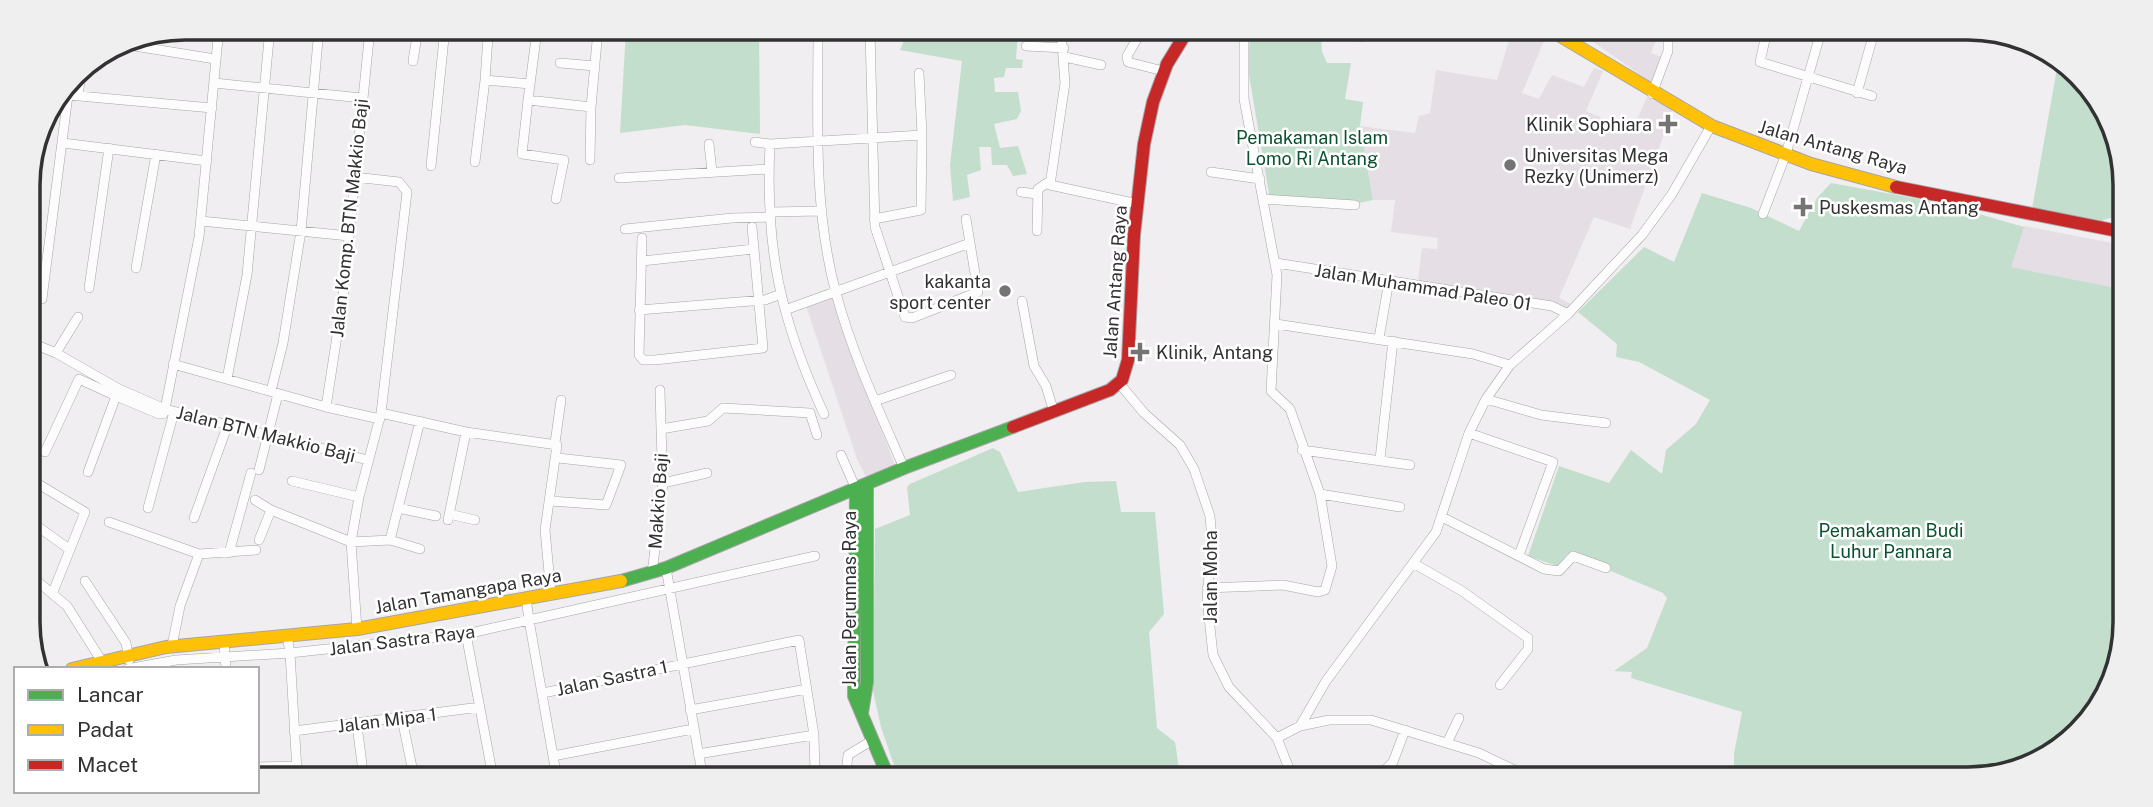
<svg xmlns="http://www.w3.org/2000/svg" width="2153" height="807" viewBox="0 0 2153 807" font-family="'Public Sans',sans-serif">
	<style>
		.built { fill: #e5dfe5 }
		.green { fill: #c3decd }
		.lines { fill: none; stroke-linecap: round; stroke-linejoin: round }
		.street-casing { stroke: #a7a5a7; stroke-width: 10 }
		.fast-casing { stroke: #a7a5a7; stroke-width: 14 }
		.slow-casing { stroke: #a7a5a7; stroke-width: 14 }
		.jam-casing { stroke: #a7a5a7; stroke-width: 14 }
		.street { stroke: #fdfcfd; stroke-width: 9 }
		.fast { stroke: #4caf50; stroke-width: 12 }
		.slow { stroke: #ffc107; stroke-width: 12 }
		.jam { stroke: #c62828; stroke-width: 12 }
		.poi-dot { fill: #757475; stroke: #fff; stroke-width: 2.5 }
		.labels { text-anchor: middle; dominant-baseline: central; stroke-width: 5; stroke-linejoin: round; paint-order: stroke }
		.poi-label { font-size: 18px; fill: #333233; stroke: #fff; text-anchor: start }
		.park-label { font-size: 18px; fill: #09512f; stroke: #fff }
		.street-label { font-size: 18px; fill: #333233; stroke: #fff }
		.rim { fill: none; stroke: #333233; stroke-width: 3.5 }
	</style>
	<rect width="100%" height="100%" fill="#f0eef0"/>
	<!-- built -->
	<path class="built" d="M1511,34H1547L1522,93L1539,99L1552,75L1584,87L1594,68L1603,71L1586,111L1632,131L1647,97L1673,109L1630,229L1594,217L1559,298L1573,305L1567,313L1417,289L1422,248L1437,249L1438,238L1391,232L1395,200H1373L1360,126L1415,133L1419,116L1430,113L1436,70L1497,80Z
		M1582,34L1652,35L1657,38L1651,53L1664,58L1652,83Z
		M2024,226L2123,245L2122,289L2010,267Z
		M833,293L895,466L868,481L857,459L804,300Z"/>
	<!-- green -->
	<path class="green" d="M626,30L759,31L760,134L685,125L620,133Z
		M908,31L1018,32L1016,59L1023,60L1022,68H1006L1004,77L994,78L995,92H1018L1021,111L1017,119L994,124L1000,148L1018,146L1027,174L1013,176L1007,165H992L991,147H979L981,170L967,175L970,197L953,201L950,165L962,61L900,50Z
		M1250,33H1321L1322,52L1327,63H1351L1345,99L1363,102L1360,126L1373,200L1359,203L1341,199L1334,206L1270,199L1248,69Z
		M2058,63L2086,82L2124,165L2123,215L2103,220L2102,223L2032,209Z
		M1831,183L1941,203L2024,227L2011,267L2122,289L2117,672L2063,747L1977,779L1734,778V754L1742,712L1631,678L1632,672L1614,671L1647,648L1667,598L1663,593L1568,553L1557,566L1528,556L1559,466L1609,483L1631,450L1662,474L1666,450L1696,424L1710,400L1639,362L1616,357L1617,344L1578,312L1644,247L1674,262L1702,193L1751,208L1799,231L1817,198Z
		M993,448L1000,452L1018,492L1085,482L1116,481L1121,512H1155L1164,614L1149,632L1157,728L1175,742L1180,775L897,774L881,727L873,691L875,529L910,515L907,487L910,484Z"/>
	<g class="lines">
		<defs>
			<path id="street" d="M537,30L528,100L591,107
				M818,31C818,117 813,209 836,293C852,353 879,411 904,468
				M870,31L875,227L905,317L912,318L978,292L970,243
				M1061,32L1065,83L1050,185L1138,204
				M1141,32L1127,56L1128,62L1163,71
				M1244,33V99L1277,275L1271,391L1290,409L1320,494L1400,507
				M1766,35L1760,62L1872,96
				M1361,37V33
				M122,44L215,59
				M1026,46L1064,48
				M1065,57L1101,65
				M413,61L418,29
				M560,63L595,66
				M214,83L362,98
				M1857,93L1873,36
				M1652,94L1668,51V35
				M78,96L82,67
				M528,100L522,154L564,160L556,199
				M755,142L770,144
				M63,143L207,161
				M709,144L712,172
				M590,160L591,107L598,30
				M475,162L485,80L530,84
				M431,166L444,38L453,32L488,37L485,80
				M1211,172L1260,179
				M354,177L399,182L407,192L381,413L359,497L351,542L357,629
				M619,178L769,169
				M1021,192L1037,194
				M1264,199L1355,205
				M770,212L822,211
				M1763,214L1786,154L1820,35
				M874,219L921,210L922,135
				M201,221L349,236
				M625,229L732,218L771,217
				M1037,231L1038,189L1050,181
				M642,238L639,355L643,360H655L763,348L752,227
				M642,261L754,249
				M1276,263L1552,306L1568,314
				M136,268L156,154
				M89,288L109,148
				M42,299L68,95L212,108
				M1022,301L1034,366L1046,386L1054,412
				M639,310L765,300L781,294
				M785,310L970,243L966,219
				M1276,324L1473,354L1510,365
				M1379,338L1389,281
				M29,342L56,353L119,389L165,409L368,460
				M56,353L78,317
				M173,364L326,407L380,419
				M227,379L247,275L270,28
				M1119,383L1144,413L1180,445L1194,469L1210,516L1212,539L1207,599L1213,655L1229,687L1277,738L1292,776
				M660,390L661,429L708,421L723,408L810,413L817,435
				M271,391L283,343L301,231L319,29
				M1486,399L1541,415L1606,423
				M875,401L951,375
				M326,407L343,297L370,29
				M165,409L199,237L219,28
				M381,413L466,432L557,445L545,530L551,594
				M824,414C780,319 765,248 770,144L922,135L919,73
				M1469,433L1553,462L1519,555
				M555,443L561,400
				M1302,450L1410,465
				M45,452L79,379L116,396
				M841,455L856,489
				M1380,459L1393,341
				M259,470L278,394
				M88,472L116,396L159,414H163L165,409
				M292,481L359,497
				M663,483L707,473
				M30,494L40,485L85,512L53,592
				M255,500L271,510L351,542L390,540L420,421
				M551,501L606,505L621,465L558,458
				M148,508L174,412
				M398,508L436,516
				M449,514L475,520
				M1442,517L1544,569L1559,571L1573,556L1606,568
				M194,518L228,424
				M448,520L466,432
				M30,521L69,549
				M109,522L199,554L256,550
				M259,540L271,510
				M390,540L420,549
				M229,553L251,473
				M1413,563L1462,591L1528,638V649L1500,685
				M666,568L702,773
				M652,573L663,483L661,429
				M31,576L67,606L101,660
				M85,581L126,643L129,660
				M1207,588L1283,585L1318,592L1325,590L1332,566L1320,494
				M526,598L529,620L815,556
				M466,634L492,772
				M287,636L290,653L466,634L529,620L556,773
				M224,642L226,669
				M172,646L180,606L199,554
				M127,669L176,660L290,653L297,771
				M543,693L799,640L814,735L815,774
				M690,710L807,689
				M402,719L413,772
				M357,725L363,772
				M1300,726L1329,720H1371L1479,753L1529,777
				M294,731L480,707
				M1277,738L1300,726L1326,681L1436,532L1469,433L1486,399L1510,365L1568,314L1642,235L1672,194L1711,126
				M1447,743L1459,718
				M698,754L814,735
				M553,756L693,729
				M257,767L297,766
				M846,774L848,755L871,741
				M1379,776L1393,762L1405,730"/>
			<path id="fast" d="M856,489L854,696L887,774
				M621,581L666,568L904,468L1013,427
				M862,713L867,682V484"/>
			<path id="slow" d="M1557,34L1712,126L1811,164L1896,187
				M72,669L166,647L357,629L621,581"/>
			<path id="jam" d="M1896,187L2123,232
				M1013,427L1110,390L1122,380L1128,360L1134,235L1144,144L1153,102L1167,64L1186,33"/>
		</defs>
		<!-- street casing -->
		<use href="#street" class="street-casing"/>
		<!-- fast casing -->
		<use href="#fast" class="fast-casing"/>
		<!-- slow casing -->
		<use href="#slow" class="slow-casing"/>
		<!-- jam casing -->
		<use href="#jam" class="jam-casing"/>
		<!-- street -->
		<use href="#street" class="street"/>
		<!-- fast -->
		<use href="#fast" class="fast"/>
		<!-- slow -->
		<use href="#slow" class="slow"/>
		<!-- jam -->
		<use href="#jam" class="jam"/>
	</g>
	<!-- markers -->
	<g class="poi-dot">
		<path d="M1664.5 113.5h7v7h7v7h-7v7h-7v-7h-7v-7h7z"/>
		<circle cx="1510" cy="165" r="7"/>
		<path d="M1799.5 196.5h7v7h7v7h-7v7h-7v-7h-7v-7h7z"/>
		<circle cx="1005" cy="291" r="7"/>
		<path d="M1136.5 341.5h7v7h7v7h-7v7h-7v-7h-7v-7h7z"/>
	</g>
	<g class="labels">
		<!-- poi labels -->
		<g class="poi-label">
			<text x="1652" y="124" text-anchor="end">Klinik Sophiara</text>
			<text x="1524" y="155">Universitas Mega<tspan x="1524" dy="21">Rezky (Unimerz)</tspan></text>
			<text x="1819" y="207">Puskesmas Antang</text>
			<text x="991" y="281" text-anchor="end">kakanta<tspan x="991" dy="21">sport center</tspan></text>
			<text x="1156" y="352">Klinik, Antang</text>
		</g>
		<!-- park labels -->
		<g class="park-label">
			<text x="1312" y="137">Pemakaman Islam<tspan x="1312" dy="21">Lomo Ri Antang</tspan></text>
			<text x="1891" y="530">Pemakaman Budi<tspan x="1891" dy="21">Luhur Pannara</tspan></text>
		</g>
		<!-- street labels -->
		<g class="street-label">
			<text transform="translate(1833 147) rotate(16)">Jalan Antang Raya</text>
			<text transform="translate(349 218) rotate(-84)">Jalan Komp. BTN Makkio Baji</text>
			<text transform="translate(1115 282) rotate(-86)">Jalan Antang Raya</text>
			<text transform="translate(1423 287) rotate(9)">Jalan Muhammad Paleo 01</text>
			<text transform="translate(266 434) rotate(14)">Jalan BTN Makkio Baji</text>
			<text transform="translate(658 501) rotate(-86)">Makkio Baji</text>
			<text transform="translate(1210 577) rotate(-90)">Jalan Moha</text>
			<text transform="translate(468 591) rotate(-10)">Jalan Tamangapa Raya</text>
			<text transform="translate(849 599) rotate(-90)">Jalan Perumnas Raya</text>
			<text transform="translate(402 640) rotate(-7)">Jalan Sastra Raya</text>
			<text transform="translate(612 678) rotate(-12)">Jalan Sastra 1</text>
			<text transform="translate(387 720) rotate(-7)">Jalan Mipa 1</text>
		</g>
	</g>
	<!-- crop -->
	<path d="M0 0H2153V807H0ZM185 40H1968A145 145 0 0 1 2113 185V622A145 145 0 0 1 1968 767H185A145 145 0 0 1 40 622V185A145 145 0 0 1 185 40Z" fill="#efefef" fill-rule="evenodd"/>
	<path class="rim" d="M185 40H1968A145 145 0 0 1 2113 185V622A145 145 0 0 1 1968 767H185A145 145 0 0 1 40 622V185A145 145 0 0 1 185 40Z"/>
	<!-- legend -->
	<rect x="14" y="667" width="245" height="126" fill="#ffffff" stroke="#adadad" stroke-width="2"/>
	<rect x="28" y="690" width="35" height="10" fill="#4caf50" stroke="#adadad" stroke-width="2"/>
	<text x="77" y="702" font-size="21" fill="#333233">Lancar</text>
	<rect x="28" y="725" width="35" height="10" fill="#ffc107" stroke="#adadad" stroke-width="2"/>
	<text x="77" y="737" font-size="21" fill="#333233">Padat</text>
	<rect x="28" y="760" width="35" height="10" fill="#c62828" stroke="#adadad" stroke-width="2"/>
	<text x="77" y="772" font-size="21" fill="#333233">Macet</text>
</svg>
